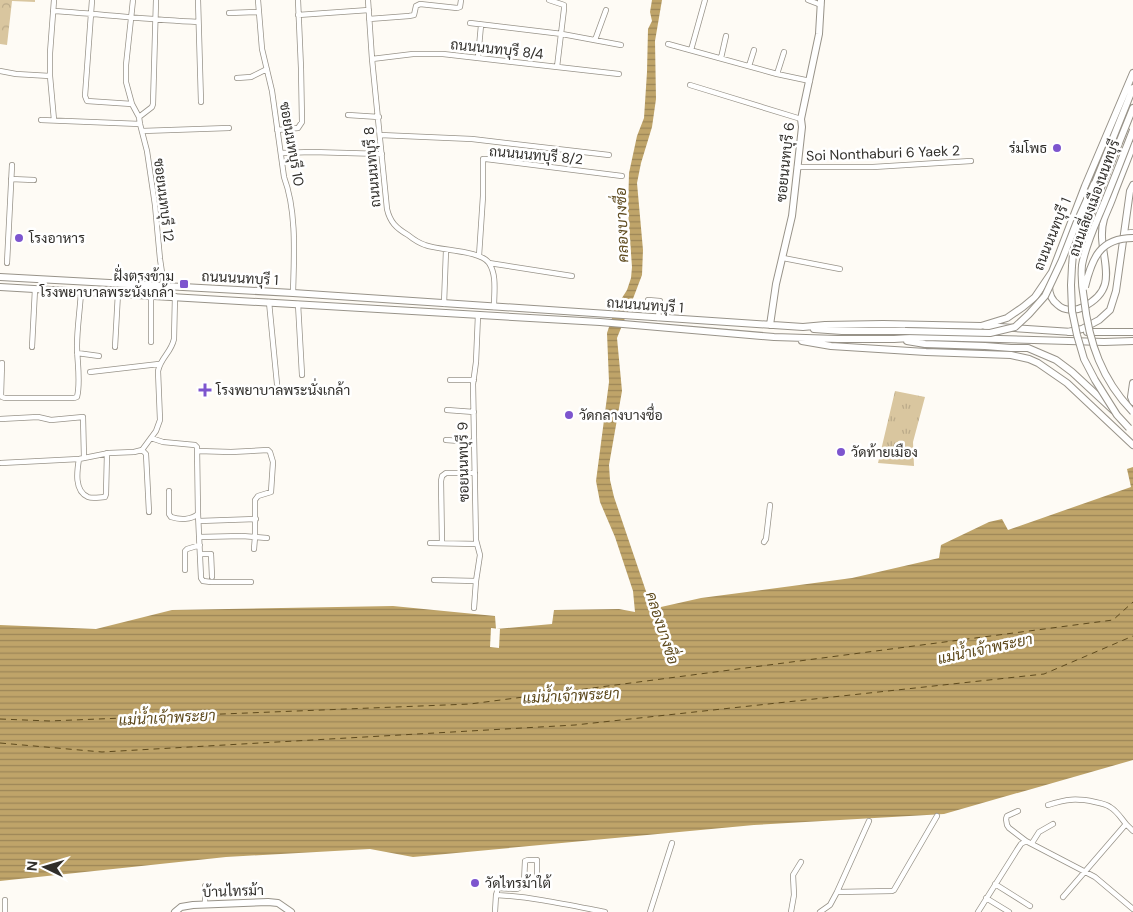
<svg xmlns="http://www.w3.org/2000/svg" width="1133" height="912" viewBox="0 0 1133 912" font-family="'DM Sans',Sarabun,sans-serif">
	<style>
		.grass { fill: url(#grass-tufts) }
		.forest { fill: url(#forest-crowns) }
		.water { fill: url(#water-rules) }
		.pier { fill: #fefbf5 }
		.lines { fill: none; stroke-linecap: round; stroke-linejoin: round }
		.ferry { stroke: #5e4a1d; stroke-width: 1; stroke-dasharray: 6 5; stroke-linecap: butt }
		.street-casing { stroke: #989389; stroke-width: 6 }
		.secondary-casing { stroke: #989389; stroke-width: 8 }
		.street { stroke: #fff; stroke-width: 4.5 }
		.secondary { stroke: #fff; stroke-width: 6 }
		.secondary-bridge-casing { stroke: #989389; stroke-width: 8; stroke-linecap: butt }
		.secondary-bridge { stroke: #fff; stroke-width: 6 }
		.poi-dot { fill: #7d55ce; stroke: #fff; stroke-width: 2 }
		.labels { text-anchor: middle; dominant-baseline: central; stroke-width: 5; stroke-linejoin: round; paint-order: stroke }
		.street-label { font-size: 14px; fill: #302e2a; stroke: #fff }
		.poi-label { font-size: 14px; fill: #302e2a; stroke: #fff; text-anchor: start }
		.water-label { font-size: 15px; font-style: italic; fill: #5e4a1d; stroke: #fff }
	</style>
	<defs>
		<pattern id="grass-tufts" width="24" height="20" patternUnits="userSpaceOnUse" patternTransform="scale(1.25)"><rect width="24" height="20" fill="#d9c69f"/><path d="M3 7l-1-3M5 7V3M7 7l1-3M15 17l-1-3M17 17v-4M19 17l1-3" fill="none" stroke="#bbaa89"/></pattern>
		<pattern id="forest-crowns" width="20" height="18" patternUnits="userSpaceOnUse" patternTransform="scale(1.25)"><rect width="20" height="18" fill="#d9c69f"/><path d="M2 6a3 3 0 1 1 6 0M12 15a3 3 0 1 1 6 0" fill="none" stroke="#bbaa89"/></pattern>
		<pattern id="water-rules" width="6" height="5" patternUnits="userSpaceOnUse" patternTransform="scale(1.25)"><rect width="6" height="5" fill="#bfa469"/><path d="M0 2.5h6" fill="none" stroke="#9c8657"/></pattern>
	</defs>
	<rect width="100%" height="100%" fill="#fefbf5"/>
	<!-- grass -->
	<path class="grass" d="M895,391L925,397L913,442L914,466L878,463Z"/>
	<!-- forest -->
	<path class="forest" d="M0,0H35V2L12,1L7,45L0,44Z"/>
	<!-- water -->
	<path class="water" d="M652,0H662L655,41L656,99L652,127L641,163L637,183L643,250L642,275L634,296L617,338L622,391L609,465L610,480L614,497L652,609L701,598L852,578L939,558L941,545L989,522L1002,519L1008,530L1131,487L1127,469L1133,467V760L944,814L754,825L413,857L370,849L226,857L0,881V625L96,629L172,610L393,606L495,616L496,629L552,624L554,610L619,609L635,612L633,591L615,537L600,502L596,481L609,382L607,333L615,309L627,290L631,278L632,267L628,211L629,173L637,136L644,118L647,72L648,29L652,21L650,12Z"/>
	<!-- pier -->
	<path class="pier" d="M491,628L500,629L499,648L490,647Z"/>
	<g class="lines">
		<!-- ferry -->
		<path class="ferry" d="M0,719L49,721L470,704L1113,620L1133,602
			M0,743L102,752L575,725L1044,674L1133,636"/>
		<defs>
			<path id="street" d="M92,0L85,96L87,101L132,104
				M133,0L126,65V82L132,104L139,117L140,124L147,151L155,205L160,259L164,286
				M198,0L201,102
				M258,0L262,49L272,91L284,177C297,212 294,256 293,293
				M368,0L372,59L387,209C390,222 396,228 408,235C413,239 419,243 425,245C441,251 480,250 489,263L572,276
				M549,0L564,5V9L557,67
				M808,0L821,5
				M53,11C102,14 150,20 198,22
				M229,13L259,12
				M298,15L369,10
				M369,19L409,16L414,15L416,6L420,4L457,8L460,7L461,0
				M470,23L562,34L621,45
				M595,40L606,10
				M668,44L777,74L810,81
				M691,50L705,0
				M478,58L481,25
				M721,58L726,36
				M372,59L413,54H443L619,74
				M749,66L754,50
				M0,71L16,74L50,76
				M777,74L784,52
				M237,78L251,77L267,69
				M690,85L801,119
				M348,115L379,117
				M139,117L152,107L153,104L156,0
				M41,120L140,124
				M54,120L50,76V53L54,0
				M277,130L298,128L302,122L301,68L298,0
				M142,131L229,128
				M380,135L472,139L609,155
				M281,153L312,152L382,154
				M797,167H873L971,161
				M11,179L34,180
				M1124,233L1133,232
				M479,256L483,196V159H486L622,176
				M783,258L840,269
				M7,263L12,165
				M489,263C497,275 494,292 494,307
				M151,295V342
				M648,300L660,301L658,318
				M269,302L277,384
				M298,304L302,375
				M444,304L446,250
				M32,347L35,289
				M115,347L118,293
				M77,353L99,356
				M2,363L1,395L2,397L5,398H74L77,397C81,382 77,361 77,346C77,328 80,310 81,292
				M90,372L159,364
				M450,380H474
				M447,410L474,412
				M0,419L38,417L51,420L83,417L84,458
				M151,438L163,442L195,445L197,447L198,514L201,578L203,581L211,582H251
				M446,440L474,442
				M142,450L146,454L149,512
				M198,451L231,452L268,450L270,452L273,462L271,492L258,496L255,500V537L267,538
				M79,459C77,471 74,491 88,497C93,499 100,497 105,497L106,494L107,453
				M1,463L79,459L109,453L134,452L142,450L156,431L160,420L158,371C161,357 171,353 174,339L175,296
				M169,491V514L171,517C180,520 191,520 198,514
				M199,521L256,519
				M199,537L242,536L255,537L254,549
				M764,542L766,539L770,505
				M430,543L477,544
				M442,543L441,481L442,476L446,473H475
				M200,554H211L212,577
				M185,570V551L187,549L200,545
				M434,580L476,581
				M474,608L476,581L480,555L476,540L473,384L476,362L478,315
				M1048,805C1067,799 1076,798 1095,802C1100,803 1106,804 1110,807C1117,811 1121,818 1126,824L1063,897
				M1018,811L1007,816L1006,819L1007,825L1009,828L1026,841L1095,877L1133,909
				M1126,824L1133,831
				M1032,843L1039,832L1053,824
				M995,884L1030,906
				M205,886V904
				M837,892L869,821
				M496,895L498,888L517,889L522,886L524,882L525,861L528,860H537V881L524,882
				M986,898L1009,912
				M5,900V912
				M495,912L496,895C533,897 569,905 605,912
				M650,912L672,843
				M791,912L794,895L793,875L801,862
				M820,912L830,905L837,892L892,891L894,890L937,816
				M978,912L1017,850L1021,844L1026,841"/>
			<path id="secondary" d="M1093,188L1133,88
				M1076,252L1086,225L1133,108
				M1072,266L1074,242L1080,220
				M0,277L293,293L803,327L825,325L883,324L981,326L1007,318L1023,307L1035,297L1052,272L1085,186L1133,73
				M1049,286C1049,294 1051,300 1058,305C1064,311 1076,311 1083,307C1126,286 1094,253 1104,219C1107,211 1111,203 1114,194C1120,178 1127,161 1133,145
				M0,287L600,322L774,337L838,339H894L926,337L1104,342L1133,341
				M770,325L776,284L792,216L802,127L801,119L819,34L821,0
				M985,326L1072,332
				M814,329L842,331H905
				M1068,332L1082,329L1099,320L1110,310L1116,291L1130,191L1133,185
				M1087,332H1133
				M802,341L831,346L926,352L1011,355L1029,359L1038,363L1067,383L1133,445
				M907,341L925,344L985,346L1011,348H1028L1056,360L1072,372L1113,410
				M1133,383L1131,397L1133,402
				M175,912L181,907L193,905L268,902L278,903L291,912"/>
		</defs>
		<!-- street casing -->
		<use href="#street" class="street-casing"/>
		<!-- secondary casing -->
		<use href="#secondary" class="secondary-casing"/>
		<!-- street -->
		<use href="#street" class="street"/>
		<!-- secondary -->
		<use href="#secondary" class="secondary"/>
		<defs>
			<path id="secondary-bridge" d="M1133,130C1124,153 1115,177 1105,201C1097,221 1086,243 1082,265C1081,276 1082,288 1084,299C1089,343 1102,380 1133,412
				M1072,266L1071,285L1072,311L1077,335L1084,359L1095,380L1117,415L1129,428
				M1085,287C1092,258 1100,238 1133,238
				M905,331L990,333L1015,327L1029,314L1045,296L1062,260L1076,224L1094,184"/>
		</defs>
		<!-- secondary-bridge casing -->
		<use href="#secondary-bridge" class="secondary-bridge-casing"/>
		<!-- secondary-bridge -->
		<use href="#secondary-bridge" class="secondary-bridge"/>
	</g>
	<!-- markers -->
	<g class="poi-dot">
		<circle cx="1057" cy="148" r="5"/>
		<circle cx="19" cy="238" r="5"/>
		<rect x="179" y="279" width="10" height="10" rx="2.5"/>
		<path d="M202.5 382.5h5v5h5v5h-5v5h-5v-5h-5v-5h5z"/>
		<circle cx="569" cy="415" r="5"/>
		<circle cx="841" cy="452" r="5"/>
		<circle cx="475" cy="883" r="5"/>
	</g>
	<g class="labels">
		<!-- street labels -->
		<g class="street-label">
			<text transform="translate(497 49) rotate(6)">ถนนนนทบุรี 8/4</text>
			<text transform="translate(292 144) rotate(80)">ซอยนนทบุรี 10</text>
			<text transform="translate(883 153) rotate(-2)">Soi Nonthaburi 6 Yaek 2</text>
			<text transform="translate(536 155) rotate(5)">ถนนนนทบุรี 8/2</text>
			<text transform="translate(785 162) rotate(-84)">ซอยนนทบุรี 6</text>
			<text transform="translate(372 167) rotate(-95)">ถนนนนทบุรี 8</text>
			<text transform="translate(1094 198) rotate(-70)">ถนนเลี่ยงเมืองนนทบุรี</text>
			<text transform="translate(164 200) rotate(83)">ซอยนนทบุรี 12</text>
			<text transform="translate(1052 234) rotate(-68)">ถนนนนทบุรี 1</text>
			<text transform="translate(240 278) rotate(3)">ถนนนนทบุรี 1</text>
			<text transform="translate(645 305) rotate(4)">ถนนนนทบุรี 1</text>
			<text transform="translate(463 462) rotate(-91)">ซอยนนทบุรี 9</text>
			<text transform="translate(233 891) rotate(-2)">บ้านไทรม้า</text>
		</g>
		<!-- poi labels -->
		<g class="poi-label">
			<text x="1047" y="148" text-anchor="end">ร่มโพธ</text>
			<text x="29" y="238">โรงอาหาร</text>
			<text x="174" y="276" text-anchor="end">ฝั่งตรงข้าม<tspan x="174" dy="16">โรงพยาบาลพระนั่งเกล้า</tspan></text>
			<text x="216" y="390">โรงพยาบาลพระนั่งเกล้า</text>
			<text x="579" y="415">วัดกลางบางซื่อ</text>
			<text x="851" y="452">วัดท้ายเมือง</text>
			<text x="485" y="883">วัดไทรม้าใต้</text>
		</g>
		<!-- water labels -->
		<g class="water-label">
			<text transform="translate(622 225) rotate(-92)">คลองบางซื่อ</text>
			<text transform="translate(662 628) rotate(72)">คลองบางซื่อ</text>
			<text transform="translate(985 649) rotate(-12)">แม่น้ำเจ้าพระยา</text>
			<text transform="translate(571 696) rotate(-3)">แม่น้ำเจ้าพระยา</text>
			<text transform="translate(167 718) rotate(-3)">แม่น้ำเจ้าพระยา</text>
		</g>
	</g>
	<!-- north arrow -->
	<g transform="translate(45 867) rotate(275)" stroke="#ffffff" stroke-width="4" paint-order="stroke">
	<path d="M0-4L9 19L0 12L-9 19Z" fill="#302e2a"/>
	<text y="-8" font-size="14" font-weight="bold" text-anchor="middle" fill="#302e2a">N</text>
	</g>
</svg>
